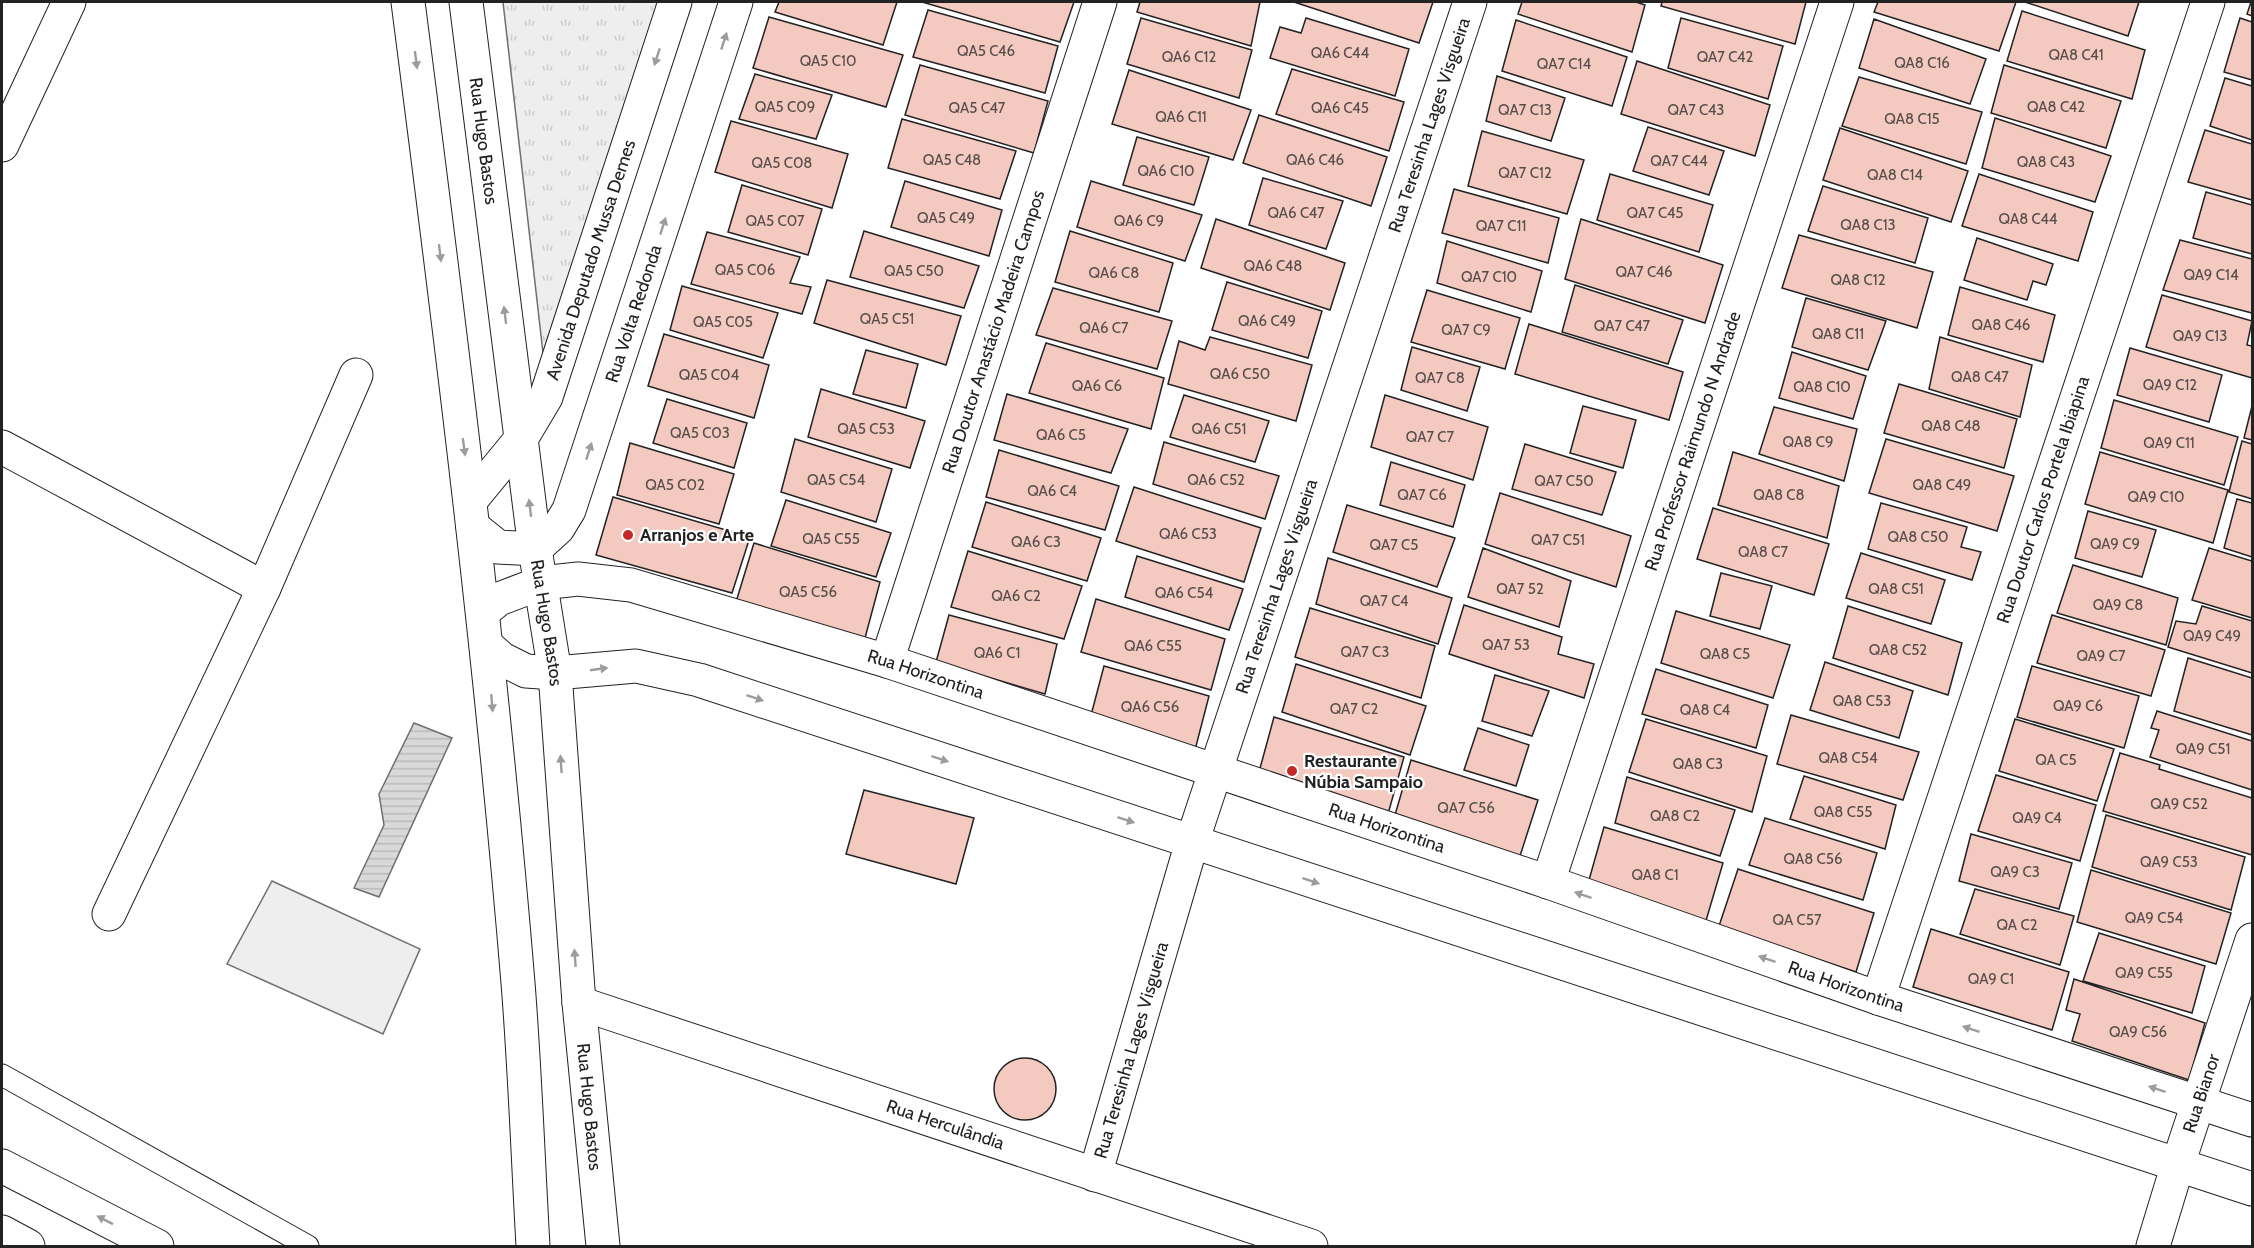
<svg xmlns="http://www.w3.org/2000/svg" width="2254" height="1248" viewBox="0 0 2254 1248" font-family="Cabin,sans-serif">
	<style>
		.grass { fill: #eee; stroke: #6f6f6f; stroke-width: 1.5 }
		.park { fill: url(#park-tufts); stroke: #6f6f6f; stroke-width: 1.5 }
		.water { fill: url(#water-rules); stroke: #6f6f6f; stroke-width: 1.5 }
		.building { fill: #f3c9c0; stroke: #222; stroke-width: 1.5 }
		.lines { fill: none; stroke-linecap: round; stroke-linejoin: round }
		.service-casing { stroke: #222; stroke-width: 23 }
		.minor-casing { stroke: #222; stroke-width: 35 }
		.tertiary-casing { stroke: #222; stroke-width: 35 }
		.secondary-casing { stroke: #222; stroke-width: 35 }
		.service { stroke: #fff; stroke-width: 21 }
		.minor { stroke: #fff; stroke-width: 33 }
		.tertiary { stroke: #fff; stroke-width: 33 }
		.secondary { stroke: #fff; stroke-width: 33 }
		.oneway { fill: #9c9c9c }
		.poi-dot { fill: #c62828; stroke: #fff; stroke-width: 2 }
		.labels { text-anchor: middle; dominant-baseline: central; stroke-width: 4.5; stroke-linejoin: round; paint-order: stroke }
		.number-label { font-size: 15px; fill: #564c4a }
		.street-label { font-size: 18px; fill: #222; stroke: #fff }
		.poi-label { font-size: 18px; font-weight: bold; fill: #222; stroke: #fff; text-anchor: start }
	</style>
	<defs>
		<pattern id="park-tufts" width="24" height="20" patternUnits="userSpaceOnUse" patternTransform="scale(1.5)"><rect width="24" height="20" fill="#eee"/><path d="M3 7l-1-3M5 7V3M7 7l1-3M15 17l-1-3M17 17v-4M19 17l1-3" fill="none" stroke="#ccc"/></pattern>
		<pattern id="water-rules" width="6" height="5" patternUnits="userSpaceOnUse" patternTransform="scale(1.5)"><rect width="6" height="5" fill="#d9d9d9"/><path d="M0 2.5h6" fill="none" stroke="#bababa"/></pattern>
	</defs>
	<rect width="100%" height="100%" fill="#fff"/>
	<!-- grass -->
	<path class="grass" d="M272,881L420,949L383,1034L227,964Z"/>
	<!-- park -->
	<path class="park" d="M503,2H658L543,353Z"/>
	<!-- water -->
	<path class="water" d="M414,723L452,738L379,897L354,888L384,825L379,794Z"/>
	<!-- building -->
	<path class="building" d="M779,2H897L883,45L775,12Z
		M922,2H1074L1060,42Z
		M1140,2H1260L1251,46L1137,12Z
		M1294,2H1433L1419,43Z
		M1522,2H1636L1645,5L1632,52L1518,14Z
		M1662,2H1806L1795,44L1661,6Z
		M1878,2H2016L1999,51L1874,12Z
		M2025,2H2139L2128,36Z
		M2251,2H2252V16L2247,14Z
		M928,10L1058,46L1045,93L913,57Z
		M2022,11L2145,50L2132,99L2007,61Z
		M769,17L903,55L886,107L753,68Z
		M1141,18L1252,50L1239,98L1127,64Z
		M1306,18L1409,49L1395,96L1270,58L1280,27L1301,33Z
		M1681,18L1783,46L1768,99L1668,68Z
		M2240,18L2252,22V80L2224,72Z
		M1874,19L1986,59L1970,104L1859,68Z
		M1516,20L1627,57L1612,106L1502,71Z
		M1637,61L1770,105L1755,156L1621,114Z
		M920,65L1048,101L1034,153L905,115Z
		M2004,65L2121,101L2106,148L1991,113Z
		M1292,69L1404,102L1389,151L1276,114Z
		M1129,70L1251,110L1233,160L1112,124Z
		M755,74L832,95L816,139L739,119Z
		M1497,76L1565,98L1551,141L1486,121Z
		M1859,77L1982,112L1966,164L1842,126Z
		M2225,78L2252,86V140L2210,126Z
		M1259,115L1387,157L1371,206L1243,163Z
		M1995,118L2111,156L2095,202L1982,168Z
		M902,119L1016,151L1000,199L888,168Z
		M731,121L848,154L832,208L715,172Z
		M1648,127L1724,151L1709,195L1633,171Z
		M1840,128L1968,171L1951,222L1823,180Z
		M2205,130L2252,144V200L2188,182Z
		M1482,131L1584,160L1567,214L1468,186Z
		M1137,137L1209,157L1194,205L1123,185Z
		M1610,174L1713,205L1699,252L1597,220Z
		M1979,174L2093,212L2078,261L1962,226Z
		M1263,178L1343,201L1326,249L1249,225Z
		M905,181L1002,210L989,256L891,227Z
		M1091,181L1202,215L1185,261L1077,227Z
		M742,185L822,209L808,255L728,232Z
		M1823,186L1928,218L1915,263L1808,231Z
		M1454,189L1559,218L1548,263L1442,233Z
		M2206,192L2252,205V254L2193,238Z
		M1216,219L1345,263L1330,310L1201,268Z
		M1581,219L1723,265L1705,323L1565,279Z
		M864,231L979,266L964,308L850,277Z
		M1070,231L1173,263L1159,312L1055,282Z
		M707,232L800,257L790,283L811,287L802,314L691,284Z
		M1799,235L1933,272L1917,328L1782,288Z
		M1977,238L2053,264L2046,285L2033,281L2027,300L1964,280Z
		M2180,240L2252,259V313L2163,290Z
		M1447,241L1542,271L1531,312L1437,283Z
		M827,280L961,316L946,365L814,323Z
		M1227,282L1322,311L1308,358L1212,330Z
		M1575,285L1683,320L1668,364L1562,332Z
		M682,286L778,313L763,358L670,330Z
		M1960,287L2055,315L2043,362L1948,335Z
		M1053,288L1172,321L1157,369L1036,335Z
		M1427,290L1520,318L1505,369L1411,342Z
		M2162,295L2252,321L2247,345L2252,346V378L2146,347Z
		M1806,298L1886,321L1868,370L1792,347Z
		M1529,324L1683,372L1669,420L1515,374Z
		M664,334L769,365L754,418L648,386Z
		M1210,337L1312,365L1296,421L1168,384L1179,341L1205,350Z
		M1940,337L2032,365L2020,417L1929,389Z
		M1046,343L1164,378L1151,429L1029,393Z
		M1412,347L1480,367L1467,411L1401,390Z
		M2130,348L2222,375L2209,422L2117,395Z
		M866,350L918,364L906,408L853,394Z
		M1792,352L1866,376L1853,419L1779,398Z
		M1899,384L2017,419L2004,468L1884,433Z
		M821,389L925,421L910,468L808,437Z
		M1007,394L1128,429L1111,473L994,440Z
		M1184,395L1269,421L1255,462L1170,437Z
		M1385,395L1488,427L1473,480L1371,447Z
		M667,399L747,423L734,468L653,443Z
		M2114,400L2238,437L2224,485L2101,448Z
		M1583,406L1636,420L1623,468L1570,453Z
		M2252,406V440L2244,438Z
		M1774,407L1857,429L1844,481L1759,454Z
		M795,439L892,469L876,522L781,492Z
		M1886,439L2014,476L1997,531L1869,493Z
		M2242,441L2252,444V499L2229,492Z
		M1164,442L1279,476L1265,519L1153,484Z
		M630,443L734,474L719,524L617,495Z
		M1525,444L1616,472L1602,515L1512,489Z
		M999,450L1119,486L1105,530L986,497Z
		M1733,452L1839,486L1827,538L1718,505Z
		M2100,452L2228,490L2213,543L2085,504Z
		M1391,462L1465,485L1453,527L1380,505Z
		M1134,487L1261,528L1244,582L1116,541Z
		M1500,493L1631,536L1616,587L1485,544Z
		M613,497L750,537L732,593L596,555Z
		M2237,499L2252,503V557L2224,548Z
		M786,500L891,533L876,577L771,546Z
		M986,502L1101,538L1087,581L972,547Z
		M1881,503L1967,527L1961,547L1981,552L1972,580L1868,549Z
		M1347,505L1455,538L1437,587L1333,552Z
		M1713,508L1829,544L1814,595L1697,559Z
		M2088,511L2156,530L2142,577L2075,558Z
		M754,543L880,582L865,638L736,602Z
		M1483,548L1571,581L1559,627L1468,597Z
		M2209,548L2252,561V618L2192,600Z
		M968,551L1082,586L1064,639L951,607Z
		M1861,553L1945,580L1931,624L1846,598Z
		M1137,556L1243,589L1229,630L1125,597Z
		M1328,558L1452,598L1438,644L1316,604Z
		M2073,565L2178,598L2166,645L2057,613Z
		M1721,573L1772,586L1760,629L1710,616Z
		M1096,599L1225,639L1211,690L1081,652Z
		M1464,605L1562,637L1558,654L1594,664L1584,698L1449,654Z
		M1848,606L1962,643L1948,695L1833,658Z
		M2202,606L2252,621V673L2168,647L2176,621L2196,624Z
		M1310,608L1435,646L1421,698L1295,657Z
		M1676,611L1790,645L1773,698L1661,663Z
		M949,615L1057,644L1045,694L936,662Z
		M2052,615L2165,650L2151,696L2037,663Z
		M2188,658L2252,678V735L2174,711Z
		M1825,662L1913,691L1899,738L1810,710Z
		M1296,664L1426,706L1410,755L1282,712Z
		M1104,666L1209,696L1195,750L1090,719Z
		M2032,666L2139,696L2124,748L2017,717Z
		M1656,669L1768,705L1756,748L1642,714Z
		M1495,675L1549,691L1532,736L1482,721Z
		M2157,711L2252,741V790L2150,757L2159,730L2151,728Z
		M1791,715L1919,752L1903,800L1777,764Z
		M1274,717L1404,757L1388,814L1259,772Z
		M1646,719L1767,756L1752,812L1629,772Z
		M2015,719L2114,749L2097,801L1999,771Z
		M1478,728L1529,745L1516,786L1464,770Z
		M2120,753L2160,765L2159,769L2252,798V855L2103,811Z
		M1411,760L1538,800L1520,856L1395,815Z
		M1996,775L2096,805L2080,861L1978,831Z
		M1804,776L1896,805L1885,849L1790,819Z
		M1627,777L1735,810L1720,856L1615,823Z
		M864,790L974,818L956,884L846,854Z
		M2106,815L2245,857L2231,910L2092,867Z
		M1765,818L1877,853L1863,900L1749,865Z
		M1604,827L1723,863L1705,924L1587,887Z
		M1971,834L2072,863L2059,909L1959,881Z
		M1738,869L1874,913L1856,972L1719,926Z
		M2091,870L2231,913L2216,964L2077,922Z
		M1975,889L2074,916L2060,965L1960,934Z
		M1931,929L2069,972L2052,1030L1913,987Z
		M2099,933L2205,966L2192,1013L2083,981Z
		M2074,979L2205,1023L2189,1080L2072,1041L2080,1014L2066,1010Z
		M994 1089a31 31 0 1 1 62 0a31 31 0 1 1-62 0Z"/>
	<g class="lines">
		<defs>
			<path id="service" d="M2,1075L308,1246"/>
			<g id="minor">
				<path d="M2,145L69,2"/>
				<path d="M2,447L264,588"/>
				<path id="s1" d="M471,500L521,439L546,397L675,2"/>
				<path id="s2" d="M473,527L498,547L535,549L558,528L569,510L736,2"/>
				<path id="s3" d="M887,661L1100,2"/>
				<path id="s4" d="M1548,882L1837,2"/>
				<path d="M109,914L264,588L356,375"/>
				<path id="s5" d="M1878,998L2208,2"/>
				<path id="s6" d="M579,1003L1311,1246"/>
				<path id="s7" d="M1095,1175L1192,842L1470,2"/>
				<path id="s8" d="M2153,1246L2178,1164L2252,940"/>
			</g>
			<g id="tertiary">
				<path d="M408,2C450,328 491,655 518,983C525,1070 528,1159 533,1246"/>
				<path id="s9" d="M466,2L535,549L555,673L579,1003L603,1246"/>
				<path id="s10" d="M483,612L499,599L541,583L578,579L631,585L887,661L1548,882L1878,998L2252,1120"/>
				<path d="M486,645L502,659L526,671L555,673L636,666L699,680L2252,1189"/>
			</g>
			<path id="secondary" d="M2,1166L157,1246
				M2,1232L28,1246"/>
		</defs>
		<!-- service casing -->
		<use href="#service" class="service-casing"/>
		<!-- minor casing -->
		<use href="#minor" class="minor-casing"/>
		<!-- tertiary casing -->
		<use href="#tertiary" class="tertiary-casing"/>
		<!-- secondary casing -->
		<use href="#secondary" class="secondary-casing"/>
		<!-- service -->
		<use href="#service" class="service"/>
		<!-- minor -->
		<use href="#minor" class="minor"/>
		<!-- tertiary -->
		<use href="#tertiary" class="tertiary"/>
		<!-- secondary -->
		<use href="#secondary" class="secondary"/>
	</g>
	<!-- one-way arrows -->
	<defs><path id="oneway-solid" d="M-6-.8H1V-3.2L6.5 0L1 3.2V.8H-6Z" transform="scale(1.5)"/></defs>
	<g class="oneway">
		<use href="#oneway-solid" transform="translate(724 41) rotate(-72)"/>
		<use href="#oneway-solid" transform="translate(657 57) rotate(108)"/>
		<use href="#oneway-solid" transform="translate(416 60) rotate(83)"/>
		<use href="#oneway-solid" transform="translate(663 226) rotate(-72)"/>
		<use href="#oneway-solid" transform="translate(440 253) rotate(83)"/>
		<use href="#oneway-solid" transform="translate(505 315) rotate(-97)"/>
		<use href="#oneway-solid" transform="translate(464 447) rotate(82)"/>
		<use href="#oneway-solid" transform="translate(589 451) rotate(-72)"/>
		<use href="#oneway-solid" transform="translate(530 508) rotate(-97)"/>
		<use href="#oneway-solid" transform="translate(599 669) rotate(-8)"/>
		<use href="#oneway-solid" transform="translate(755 698) rotate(18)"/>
		<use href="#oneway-solid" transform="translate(492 703) rotate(85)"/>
		<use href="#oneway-solid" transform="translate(940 759) rotate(18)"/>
		<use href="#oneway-solid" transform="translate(561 764) rotate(-94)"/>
		<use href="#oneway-solid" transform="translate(1126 820) rotate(18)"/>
		<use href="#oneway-solid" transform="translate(1311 881) rotate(18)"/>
		<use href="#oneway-solid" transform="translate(1583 895) rotate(-161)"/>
		<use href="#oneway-solid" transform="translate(575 958) rotate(-94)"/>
		<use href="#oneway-solid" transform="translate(1767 959) rotate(-161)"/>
		<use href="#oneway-solid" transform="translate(1971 1029) rotate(-162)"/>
		<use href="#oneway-solid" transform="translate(2157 1089) rotate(-162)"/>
		<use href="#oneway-solid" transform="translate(105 1220) rotate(-153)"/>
	</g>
	<!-- markers -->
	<g class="poi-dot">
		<circle cx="628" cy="535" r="6"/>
		<circle cx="1292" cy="771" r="6"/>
	</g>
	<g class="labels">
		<!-- number labels -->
		<g class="number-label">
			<text x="986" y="51">QA5 C46</text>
			<text x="1340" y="53">QA6 C44</text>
			<text x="2076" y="55">QA8 C41</text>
			<text x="1189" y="57">QA6 C12</text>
			<text x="1725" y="57">QA7 C42</text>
			<text x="828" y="61">QA5 C10</text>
			<text x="1922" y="63">QA8 C16</text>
			<text x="1564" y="64">QA7 C14</text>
			<text x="785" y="107">QA5 C09</text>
			<text x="2056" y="107">QA8 C42</text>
			<text x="977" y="108">QA5 C47</text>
			<text x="1340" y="108">QA6 C45</text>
			<text x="1525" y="110">QA7 C13</text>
			<text x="1696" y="110">QA7 C43</text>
			<text x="1181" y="117">QA6 C11</text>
			<text x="1912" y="119">QA8 C15</text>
			<text x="952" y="160">QA5 C48</text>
			<text x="1315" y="160">QA6 C46</text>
			<text x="1679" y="161">QA7 C44</text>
			<text x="2046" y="162">QA8 C43</text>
			<text x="782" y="163">QA5 C08</text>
			<text x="1166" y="171">QA6 C10</text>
			<text x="1525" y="173">QA7 C12</text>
			<text x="1895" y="175">QA8 C14</text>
			<text x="1296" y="213">QA6 C47</text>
			<text x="1655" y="213">QA7 C45</text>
			<text x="946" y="218">QA5 C49</text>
			<text x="2028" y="219">QA8 C44</text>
			<text x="775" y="221">QA5 C07</text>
			<text x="1139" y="221">QA6 C9</text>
			<text x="1868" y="225">QA8 C13</text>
			<text x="1501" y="226">QA7 C11</text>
			<text x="1273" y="266">QA6 C48</text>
			<text x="745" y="270">QA5 C06</text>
			<text x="914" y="271">QA5 C50</text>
			<text x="1644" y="272">QA7 C46</text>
			<text x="1114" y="273">QA6 C8</text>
			<text x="2211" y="275">QA9 C14</text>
			<text x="1489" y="277">QA7 C10</text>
			<text x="1858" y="280">QA8 C12</text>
			<text x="887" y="319">QA5 C51</text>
			<text x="1267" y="321">QA6 C49</text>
			<text x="723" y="322">QA5 C05</text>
			<text x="2001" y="325">QA8 C46</text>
			<text x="1622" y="326">QA7 C47</text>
			<text x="1104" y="328">QA6 C7</text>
			<text x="1466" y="330">QA7 C9</text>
			<text x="1838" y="334">QA8 C11</text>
			<text x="2200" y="336">QA9 C13</text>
			<text x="1240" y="374">QA6 C50</text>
			<text x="709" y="375">QA5 C04</text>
			<text x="1980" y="377">QA8 C47</text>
			<text x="1440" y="378">QA7 C8</text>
			<text x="2170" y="385">QA9 C12</text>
			<text x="1097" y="386">QA6 C6</text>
			<text x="1822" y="387">QA8 C10</text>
			<text x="1951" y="426">QA8 C48</text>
			<text x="866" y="429">QA5 C53</text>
			<text x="1219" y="429">QA6 C51</text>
			<text x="700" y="433">QA5 C03</text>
			<text x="1061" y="435">QA6 C5</text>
			<text x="1430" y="437">QA7 C7</text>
			<text x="1808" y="442">QA8 C9</text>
			<text x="2169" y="443">QA9 C11</text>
			<text x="836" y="480">QA5 C54</text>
			<text x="1216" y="480">QA6 C52</text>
			<text x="1564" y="481">QA7 C50</text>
			<text x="675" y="485">QA5 C02</text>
			<text x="1942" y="485">QA8 C49</text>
			<text x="1052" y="491">QA6 C4</text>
			<text x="1422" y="495">QA7 C6</text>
			<text x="1779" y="495">QA8 C8</text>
			<text x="2156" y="497">QA9 C10</text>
			<text x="1188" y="534">QA6 C53</text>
			<text x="1918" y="537">QA8 C50</text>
			<text x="831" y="539">QA5 C55</text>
			<text x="1558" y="540">QA7 C51</text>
			<text x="1036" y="542">QA6 C3</text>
			<text x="2115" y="544">QA9 C9</text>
			<text x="1394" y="545">QA7 C5</text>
			<text x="1763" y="552">QA8 C7</text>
			<text x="1520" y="589">QA7 52</text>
			<text x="1896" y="589">QA8 C51</text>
			<text x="808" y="592">QA5 C56</text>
			<text x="1184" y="593">QA6 C54</text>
			<text x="1016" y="596">QA6 C2</text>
			<text x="1384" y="601">QA7 C4</text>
			<text x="2118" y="605">QA9 C8</text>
			<text x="2212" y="636">QA9 C49</text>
			<text x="1506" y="645">QA7 53</text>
			<text x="1153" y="646">QA6 C55</text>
			<text x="1898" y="650">QA8 C52</text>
			<text x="1365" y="652">QA7 C3</text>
			<text x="997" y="653">QA6 C1</text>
			<text x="1725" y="654">QA8 C5</text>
			<text x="2101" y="656">QA9 C7</text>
			<text x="1862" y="701">QA8 C53</text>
			<text x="2078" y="706">QA9 C6</text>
			<text x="1150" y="707">QA6 C56</text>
			<text x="1354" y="709">QA7 C2</text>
			<text x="1705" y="710">QA8 C4</text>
			<text x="2203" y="749">QA9 C51</text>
			<text x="1848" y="758">QA8 C54</text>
			<text x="2056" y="760">QA C5</text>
			<text x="1698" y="764">QA8 C3</text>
			<text x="2179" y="804">QA9 C52</text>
			<text x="1466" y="808">QA7 C56</text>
			<text x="1843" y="812">QA8 C55</text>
			<text x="1675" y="816">QA8 C2</text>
			<text x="2037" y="818">QA9 C4</text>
			<text x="1813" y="859">QA8 C56</text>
			<text x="2169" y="862">QA9 C53</text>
			<text x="2015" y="872">QA9 C3</text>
			<text x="1655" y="875">QA8 C1</text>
			<text x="2154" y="918">QA9 C54</text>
			<text x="1797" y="920">QA C57</text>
			<text x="2017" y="925">QA C2</text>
			<text x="2144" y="973">QA9 C55</text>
			<text x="1991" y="979">QA9 C1</text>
			<text x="2138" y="1032">QA9 C56</text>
		</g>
		<!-- street labels -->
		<g class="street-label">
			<text stroke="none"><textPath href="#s7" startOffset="1102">Rua Teresinha Lages Visgueira</textPath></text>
			<text stroke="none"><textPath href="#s9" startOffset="140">Rua Hugo Bastos</textPath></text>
			<text stroke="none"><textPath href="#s1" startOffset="272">Avenida Deputado Mussa Demes</textPath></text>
			<text stroke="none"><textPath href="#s2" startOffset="328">Rua Volta Redonda</textPath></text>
			<text stroke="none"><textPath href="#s3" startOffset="346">Rua Doutor Anastácio Madeira Campos</textPath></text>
			<text stroke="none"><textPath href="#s4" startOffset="464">Rua Professor Raimundo N Andrade</textPath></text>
			<text stroke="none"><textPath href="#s5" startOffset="525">Rua Doutor Carlos Portela Ibiapina</textPath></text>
			<text stroke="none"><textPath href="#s7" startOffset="616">Rua Teresinha Lages Visgueira</textPath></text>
			<text stroke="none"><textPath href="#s9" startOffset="626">Rua Hugo Bastos</textPath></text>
			<text stroke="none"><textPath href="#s10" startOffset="464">Rua Horizontina</textPath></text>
			<text stroke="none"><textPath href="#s10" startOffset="950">Rua Horizontina</textPath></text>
			<text stroke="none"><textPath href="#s10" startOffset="1436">Rua Horizontina</textPath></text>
			<text stroke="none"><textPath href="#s7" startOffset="130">Rua Teresinha Lages Visgueira</textPath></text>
			<text stroke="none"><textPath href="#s8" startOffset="160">Rua Bianor</textPath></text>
			<text stroke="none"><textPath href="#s9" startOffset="1112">Rua Hugo Bastos</textPath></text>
			<text stroke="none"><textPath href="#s6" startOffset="386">Rua Herculândia</textPath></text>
		</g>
		<!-- poi labels -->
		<g class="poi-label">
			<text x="640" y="535">Arranjos e Arte</text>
			<text x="1304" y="761">Restaurante<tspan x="1304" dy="21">Núbia Sampaio</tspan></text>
		</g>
	</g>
	<!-- border -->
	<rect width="2254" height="1248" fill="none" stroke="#222222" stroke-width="6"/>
</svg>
